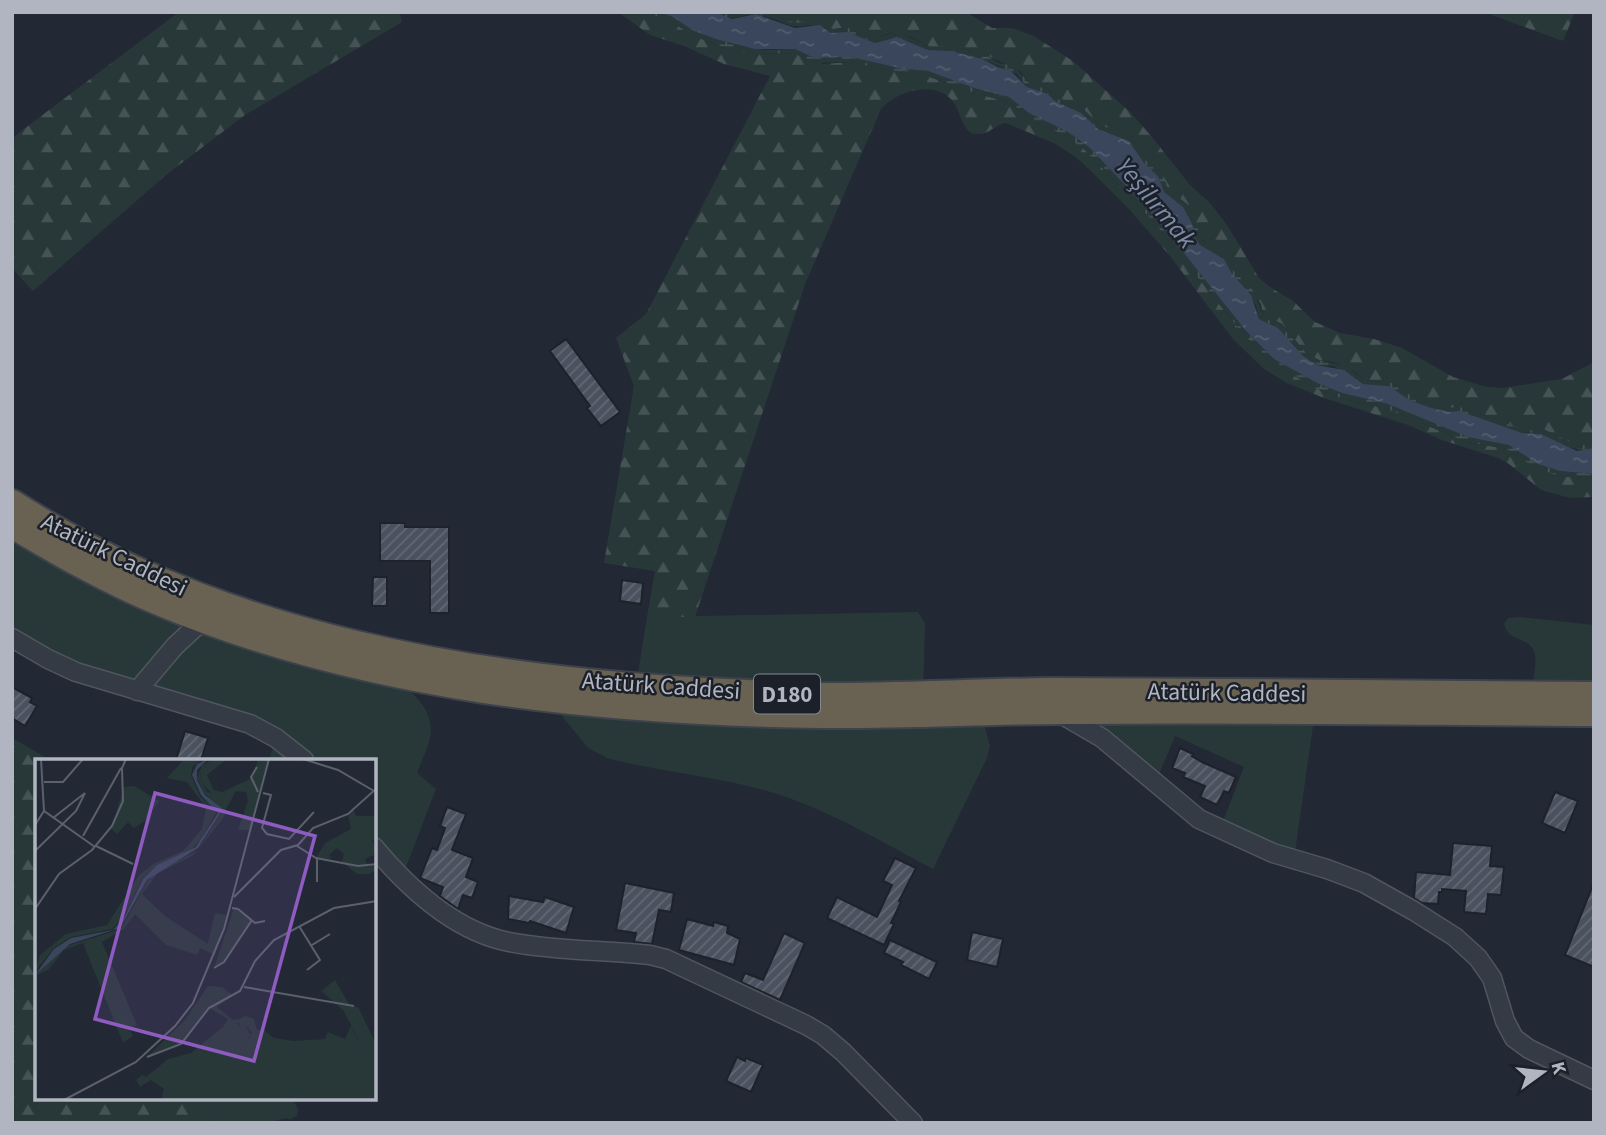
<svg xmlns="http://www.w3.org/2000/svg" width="1606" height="1135" viewBox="0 0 1606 1135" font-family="'Source Sans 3',sans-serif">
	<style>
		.grass { fill: #283839 }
		.forest { fill: url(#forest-firs) }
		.wetland { fill: url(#wetland-marsh) }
		.water { fill: url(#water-ripples) }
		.building { fill: url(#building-hatch); stroke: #1d222b; stroke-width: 2 }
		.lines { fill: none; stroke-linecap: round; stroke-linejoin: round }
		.minor-casing { stroke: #50555f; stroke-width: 21 }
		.highway-casing { stroke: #3d424c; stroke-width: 30 }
		.minor { stroke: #353b44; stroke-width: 18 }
		.highway { stroke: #696253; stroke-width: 26 }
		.labels { text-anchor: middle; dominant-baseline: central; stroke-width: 5; stroke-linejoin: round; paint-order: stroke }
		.shield { fill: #1b2029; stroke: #838893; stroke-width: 2 }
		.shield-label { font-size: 23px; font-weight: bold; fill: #b0b5c1 }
		.street-label { font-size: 24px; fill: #b0b5c1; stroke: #1b2029 }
		.water-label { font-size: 26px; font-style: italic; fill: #7c8ba6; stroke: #1b2029 }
		.inset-road { fill: none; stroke: #5b606c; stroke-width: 2 }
		.view { fill: #8e5cc0; fill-opacity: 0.15; stroke: #8e5cc0; stroke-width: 3.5 }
		.inset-edge { fill: none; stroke: #b0b5c1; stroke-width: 3.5 }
	</style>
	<defs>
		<pattern id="forest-firs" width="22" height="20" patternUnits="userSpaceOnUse" patternTransform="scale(1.75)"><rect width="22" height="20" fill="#283839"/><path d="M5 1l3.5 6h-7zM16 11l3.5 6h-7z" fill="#455354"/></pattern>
		<pattern id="wetland-marsh" width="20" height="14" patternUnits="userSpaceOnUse" patternTransform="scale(1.75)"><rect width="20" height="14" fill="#283839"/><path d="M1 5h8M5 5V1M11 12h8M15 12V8" fill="none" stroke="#455354"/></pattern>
		<pattern id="water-ripples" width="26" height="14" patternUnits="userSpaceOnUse" patternTransform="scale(1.75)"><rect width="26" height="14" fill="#3a465b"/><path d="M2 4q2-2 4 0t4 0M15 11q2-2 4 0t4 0" fill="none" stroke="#545e71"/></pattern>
		<pattern id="building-hatch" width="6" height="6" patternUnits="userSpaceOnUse" patternTransform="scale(1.75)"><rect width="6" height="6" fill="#4b525f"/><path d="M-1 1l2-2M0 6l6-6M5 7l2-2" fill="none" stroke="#626974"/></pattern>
	</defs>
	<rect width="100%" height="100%" fill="#222834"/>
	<!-- grass -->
	<path class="grass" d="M12,525L386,672C406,688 436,706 430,737C428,749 421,762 417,773L436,789L402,878L375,847L374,760H269L276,738L115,685L12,638Z
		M918,612L925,623L923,694L636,686L647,617Z
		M1519,617L1594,625V695H1530C1532,682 1539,661 1533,649C1525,636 1509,642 1504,624L1508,618Z
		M548,699L984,724L990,746L987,758L933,869C886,844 839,816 789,798C731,777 667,774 607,758L588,748Z
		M1056,711L1315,712L1294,859L1220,829L1244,767L1175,736L1155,784Z
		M216,1098H292L298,1109L297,1116L289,1120L288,1118L266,1123H216L214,1110Z"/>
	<!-- forest -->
	<path class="forest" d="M179,12H399L402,22L245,115L166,175L33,291L12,268V138Z
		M618,12H644L669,20L692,35L717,45L744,51L767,54L794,53L823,64L850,62L903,73L927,76L972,92L1007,102L1026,117L1066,136L1085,150L1153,221L1243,334L1272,363L1317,389L1340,398L1387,409L1467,442L1507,449L1536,468L1559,476L1594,479V497L1570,498L1541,490L1509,464L1498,458L1442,440L1408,425L1324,398L1287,383L1264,369L1233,339L1170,256L1129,209L1095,175L1077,158L1056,144L1006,123C995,124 988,136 976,134C962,132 961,113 954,103C938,79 897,90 881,109L805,284L695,617H647L655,571L604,563L634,386L616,338L646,314L770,76L724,64L684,46L650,35Z
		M765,12H966L992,28H1011L1032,35L1073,61L1131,113L1152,137L1189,184L1210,203L1227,225L1259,278L1270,287L1293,301L1315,322L1340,333L1374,339L1402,348L1453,377L1487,387L1503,388L1562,379L1594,362V443L1578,446L1543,429L1514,426L1460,407L1449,408L1430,403L1410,395L1390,382L1364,380L1354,371L1334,362L1319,360L1306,353L1282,324L1263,315L1261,304L1236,271L1228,256L1216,247L1204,241L1199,235L1187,204L1168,190L1162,174L1147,160L1132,137L1100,125L1083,109L1057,97L1050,90L1029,83L1020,71L984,54L951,46H929L909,36L890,33L875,38L842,28L834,29L796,23Z
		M1484,12H1575L1563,41Z
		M12,738L50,760H37V1098H216L214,1110L216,1123H12Z"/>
	<!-- wetland -->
	<path class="wetland" d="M644,12H659L671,16L694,31L719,40L745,47L766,50L795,49L814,58L850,57L904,69L928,71L974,88L1009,97L1029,113L1068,132L1089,147L1156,218L1246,331L1274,359L1319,384L1342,393L1388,404L1444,426L1509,445L1538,464L1560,471L1594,474V479L1559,476L1535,468L1507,449L1467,442L1387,409L1340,398L1317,389L1272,363L1243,334L1153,221L1085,150L1066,136L1026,117L1007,102L972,92L927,76L903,73L850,62L813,63L794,53L755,54L717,45L692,35L669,20Z
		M715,12L733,14L765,12L796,23L813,19L822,20L832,29L848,28L875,38L898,32L929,46H951L984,54L999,63L1014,66L1029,83L1050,90L1057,97L1083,109L1100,125L1132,137L1147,160L1162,174L1168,189L1187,204L1203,241L1216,246L1228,256L1236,271L1255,293L1263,315L1282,324L1306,353L1319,360L1346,366L1364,380L1390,382L1410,395L1430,403L1449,408L1460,407L1514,426L1543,429L1578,446L1594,443V448C1563,456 1551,429 1522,433L1459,412H1449L1428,407L1408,399L1389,386L1363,384L1351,375L1333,366L1318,365L1303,357L1278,328L1259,319L1256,305L1232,274L1224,259L1200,245L1195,237L1183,208L1164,193L1158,176L1144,163L1129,141L1098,129L1071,108L1055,101L1048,94L1027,87L1017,74L990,62L951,51L928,50L907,41L891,38L875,43L847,32L829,33L813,24C787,31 783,19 759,15C741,12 734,25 715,12Z"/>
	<!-- water -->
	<path class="water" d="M659,12H715L732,19L756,14L795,28L820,25L830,33L847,32L875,43L897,37L928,50L951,51L982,59L998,67L1011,71L1027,87L1048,94L1055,101L1081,113L1098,129L1129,141L1144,163L1158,176L1164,192L1183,207L1192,224L1195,237L1200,245L1224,259L1232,274L1251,295L1259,319L1278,328L1303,356L1317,365L1344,370L1363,384L1389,386L1408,399L1428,407L1449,412L1459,411L1522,433L1541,434L1577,451L1594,448V474L1560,471L1538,464L1509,445L1468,437L1388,404L1342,393L1319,384L1274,359L1246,331L1156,218L1089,147L1068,132L1029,113L1009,97L974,88L928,71L904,69L850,57L814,58L795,49H755L719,40L694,31L671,16Z"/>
	<!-- building -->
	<path class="building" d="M566,339L620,412L601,426L587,408L590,406L550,351Z
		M380,523H405V527H449V613H430V561H380Z
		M373,577H387V606H372Z
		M622,580L643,583L641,604L620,601Z
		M12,687L32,698L30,702L37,706L25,726L12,718Z
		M185,731L208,738L201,760H176Z
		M1180,748L1193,754L1192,756L1202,762L1236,777L1229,793L1224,791L1217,805L1200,797L1205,786L1183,777L1185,773L1172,768Z
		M1555,792L1578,801L1565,833L1542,823Z
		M447,807L466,814L452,850L473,858L466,877L478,882L472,898L463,895L458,909L440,896L443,887L420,878L432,848L437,850L445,828L440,826Z
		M1453,843L1492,846L1490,866L1504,867L1501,895L1488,894L1486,914L1464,912L1466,891L1442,889V892H1439L1438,904L1422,903L1414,898L1416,872L1450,875Z
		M895,858L916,868L899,901L901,902L891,923L894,924L884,945L827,918L837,897L877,917L892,885L883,881Z
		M625,883L674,893L671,912L659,910L652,944L634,942L636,933L616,930Z
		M1593,885H1594V967L1565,955Z
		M509,896L543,902L545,897L574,907L566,933L530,921L529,923L508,919Z
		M687,919L713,926L714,922L728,926L727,933L740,939L734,965L679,950Z
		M972,932L1003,939L997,967L967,960Z
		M784,933L805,943L780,1000L741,982L745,973L763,980Z
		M890,940L937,962L929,979L901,965L903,962L884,953Z
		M737,1057L745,1061L746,1058L763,1065L751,1092L726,1081Z"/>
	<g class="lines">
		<defs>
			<path id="minor" d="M12,638L48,659L76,672L250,724L276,738L304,760
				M137,691L175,646L203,620
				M1059,713L1102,738L1199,819L1273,853L1327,869L1364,883L1414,911L1455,937L1478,958L1492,978L1505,1021L1514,1038L1529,1049L1594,1080
				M374,847C409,889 454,931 509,942C555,951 603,950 650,955L666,959L806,1025L823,1035L843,1052L913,1123"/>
			<path id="highway" d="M12,503C223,638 480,681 726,692C758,693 791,696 823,696C899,696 974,692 1050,691C1231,691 1413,694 1594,695
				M12,525C59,553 106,580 156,601C365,689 598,712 823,715C904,716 986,711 1067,711C1242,709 1418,712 1594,713"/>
		</defs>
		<!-- minor casing -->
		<use href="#minor" class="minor-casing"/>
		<!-- highway casing -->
		<use href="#highway" class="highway-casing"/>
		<!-- minor -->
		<use href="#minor" class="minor"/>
		<!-- highway -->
		<use href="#highway" class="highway"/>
	</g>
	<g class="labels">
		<!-- shield labels -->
		<rect class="shield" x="754" y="674.5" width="66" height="39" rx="5"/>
		<g class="shield-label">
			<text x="787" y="694">D180</text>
		</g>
		<!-- street labels -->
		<g class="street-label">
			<text transform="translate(114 555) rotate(26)">Atatürk Caddesi</text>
			<text transform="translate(661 686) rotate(4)">Atatürk Caddesi</text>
			<text transform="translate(1227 693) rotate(1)">Atatürk Caddesi</text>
		</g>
		<!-- water labels -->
		<g class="water-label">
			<text transform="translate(1156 203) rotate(50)">Yeşilırmak</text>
		</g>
	</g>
	<!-- overview -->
	<g transform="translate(35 759)">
		<rect width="341" height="341" fill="#222834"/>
		<path d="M180,0H192L172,16L179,31L187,33L215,20L224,0H234L215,71H203L213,42L211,33L201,32L191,50L165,22L166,10ZM327,82L336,80L341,88L339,96L330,100L333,108L341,105V111L334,115H322L307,103L309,95L322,92ZM199,149L217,161L189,203L179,209ZM180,154L192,156L180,196L171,192ZM300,221L315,247L323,248L341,285L340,294L328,290L309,252L286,232ZM173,227L187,228L198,236L182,248L198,261L207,259L216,277L210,280L204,264L188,268L193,260L174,249L149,283L112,298L150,261Z" fill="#283839"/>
		<path d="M149,0H168L158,7L156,16L165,37L182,52L165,82L152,94L122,106L107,120L89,158L77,170L36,178L19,189L0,212L5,196L31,175L72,166L104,116L120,104L148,92L167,70L171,49L152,23L132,19ZM180,0L166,10L165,20L172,33L183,35L192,46L189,58L159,96L123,114L107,135L130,157L173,185L171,192L165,189L162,196L131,186L100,155L89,170L67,183L102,266L94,270L98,277L88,284L48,184L29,191L14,210L0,217L26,191L35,186L86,170L113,121L122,113L163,91L188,51L170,35L162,19L167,6ZM99,27L124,42L110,62L99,69L93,63L82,75L76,70L89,28ZM318,50L321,57H341V88L338,81H329L321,93L309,95L302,89L294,96L297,100L281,99L290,84L316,70L313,55ZM210,257L219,260L222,271H227L228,261L230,272L239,279L258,282L290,280L293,273L310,280L316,267L328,290L341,293V341H126L129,330L116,321L105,328L101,321L107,316L111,318L133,300L156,294L188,268L202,263L213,280L217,274L206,260Z" fill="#283839"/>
		<path d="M173,0L162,11V21L170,36L188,50L163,89L112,121L85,169L35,185L0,216L19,190L36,179L78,171L89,159L108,120L122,106L161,88L183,54L166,36L157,16L162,5Z" fill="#3a465b"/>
		<path class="inset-road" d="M6,0L9,52M268,0L303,11L339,32M222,8L216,18L223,33M9,23H28L48,0M228,34L236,36L227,69L232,75L254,80L279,53M0,66L9,52L60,88M48,77L86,9M61,87L98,105M262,87L281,99L323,107L342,105M0,92L41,52L50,34L18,59M282,123V100M199,138L246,91L263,86L278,69L313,55L342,29M197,149L203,150L220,164L230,162M0,150L24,115L57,91L77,67L88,42L87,9L91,0M264,167L285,201L272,211M277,186L295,175M179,209L189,203L217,161M209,228L319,247M112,298L146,285L174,249L205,232L220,202L239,181L299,149L342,142M29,341L101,303L140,267L158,244L189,170L234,0"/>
		<path class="view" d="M120,34L280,77L219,302L60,260Z"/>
		<rect width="341" height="341" class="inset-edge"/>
	</g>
	<!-- border -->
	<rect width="1606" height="1135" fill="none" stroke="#b0b5c1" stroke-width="28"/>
	<!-- north arrow -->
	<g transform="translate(1543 1072) rotate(75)" stroke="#1b2029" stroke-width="5" paint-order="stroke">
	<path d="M0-5L12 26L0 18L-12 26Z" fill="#b0b5c1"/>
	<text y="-10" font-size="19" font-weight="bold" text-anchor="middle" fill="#b0b5c1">K</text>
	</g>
</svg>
